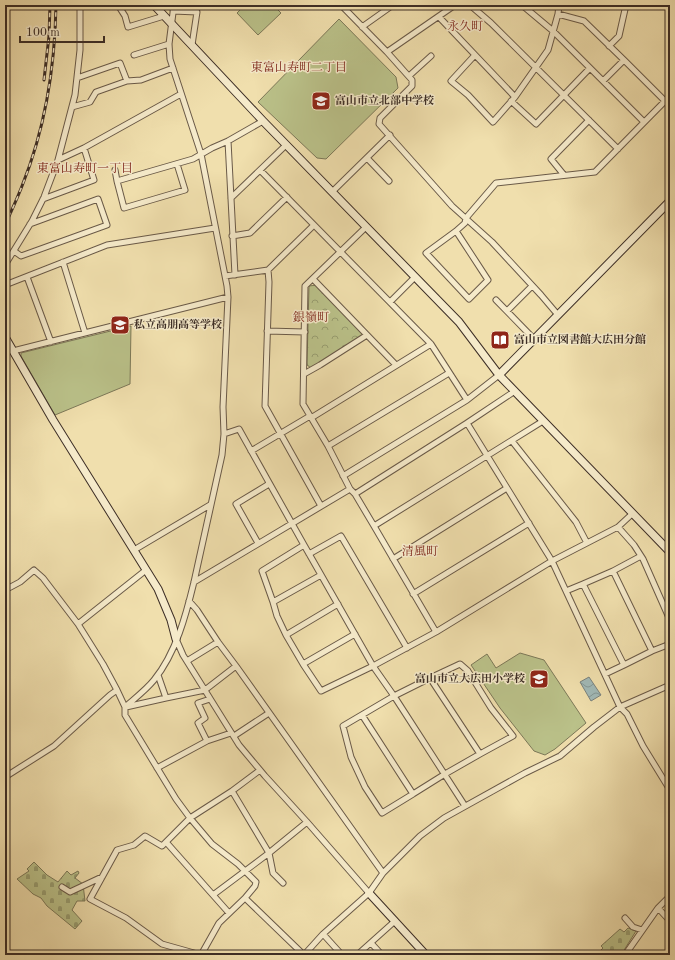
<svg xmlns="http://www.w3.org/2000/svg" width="675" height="960" viewBox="0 0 675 960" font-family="'Old Standard TT','Noto Serif JP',serif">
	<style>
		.cemetery { fill: url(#cemetery-stones); stroke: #7c7858 }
		.park { fill: url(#park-crowns); stroke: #7c7858 }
		.garden { fill: #bac189; stroke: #7c7858 }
		.water { fill: url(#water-waves); stroke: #79817d }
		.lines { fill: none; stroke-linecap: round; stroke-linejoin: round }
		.street-casing { stroke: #6a5a48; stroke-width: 7 }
		.secondary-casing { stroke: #3d2e26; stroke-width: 9 }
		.street { stroke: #f5eaca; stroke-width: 5 }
		.secondary { stroke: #f5eaca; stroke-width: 7 }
		.rail-casing { stroke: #3d2e26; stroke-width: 3 }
		.rail { stroke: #f5eaca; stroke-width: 1.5; stroke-dasharray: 4.5; stroke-linecap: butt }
		.labels { text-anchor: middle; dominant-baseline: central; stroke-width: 3; stroke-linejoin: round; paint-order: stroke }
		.poi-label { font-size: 11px; font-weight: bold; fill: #3d2e26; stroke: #f5eaca; text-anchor: start }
		.neighbourhood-label { font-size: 12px; fill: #7a1f14; stroke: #f5eaca }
	</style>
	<defs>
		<pattern id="cemetery-stones" width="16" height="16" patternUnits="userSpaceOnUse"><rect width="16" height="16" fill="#bac189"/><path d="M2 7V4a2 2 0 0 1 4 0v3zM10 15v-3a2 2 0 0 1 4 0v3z" fill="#989d70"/></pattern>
		<pattern id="park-crowns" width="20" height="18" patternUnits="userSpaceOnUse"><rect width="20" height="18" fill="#bac189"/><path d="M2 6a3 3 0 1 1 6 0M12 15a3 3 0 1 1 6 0" fill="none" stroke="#989d70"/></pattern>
		<pattern id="water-waves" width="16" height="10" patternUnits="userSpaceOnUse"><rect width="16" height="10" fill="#a1b9b7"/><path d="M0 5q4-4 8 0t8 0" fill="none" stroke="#849795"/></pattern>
	</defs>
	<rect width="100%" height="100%" fill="#f0dfad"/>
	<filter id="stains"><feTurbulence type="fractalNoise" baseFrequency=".005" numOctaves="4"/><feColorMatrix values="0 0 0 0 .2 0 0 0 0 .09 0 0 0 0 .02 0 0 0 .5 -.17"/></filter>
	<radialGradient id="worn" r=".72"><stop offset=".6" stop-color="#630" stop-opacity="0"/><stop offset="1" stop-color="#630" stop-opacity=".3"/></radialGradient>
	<!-- cemetery -->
	<path class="cemetery" d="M34,862L47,875L58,882L67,871L71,875L78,871L79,873L75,878L83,884L85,901H77L72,910L82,921L75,929L47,906L41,898L33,894L17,879L29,871L27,869Z
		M628,928L636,931L621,955H596L603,948L601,946L620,929L624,932Z"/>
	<!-- park -->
	<path class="park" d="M317,285L364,334L311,368L307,365L309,286Z"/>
	<!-- garden -->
	<path class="garden" d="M245,5H273L281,13L258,35L237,13Z
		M339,19L396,77L398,88L326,159L317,158L258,102Z
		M131,326L130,384L55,415L21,356V353Z
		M520,653L544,660L586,723L555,749L545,755L534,751L500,708L471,665L487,654L496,668Z"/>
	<!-- water -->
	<path class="water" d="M589,677L601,695L591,701L580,682Z"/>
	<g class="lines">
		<defs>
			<path id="street" d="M118,5L125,16L128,27L164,16
				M341,5L387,52L412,80V86L380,118L379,124L452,206L492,242L541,295L558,315
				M470,5L491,23L618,149
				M522,5L553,31L644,122
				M173,11L197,12L192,45
				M558,14L559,5
				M439,17L515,97
				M362,27L393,5
				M609,46L619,36L626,5
				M387,52L455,5
				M134,55L169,44
				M475,55L451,81L468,95L493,122L515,97L548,50L558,14L584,21L624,60
				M409,76L431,56
				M77,78L120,63L127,81
				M603,81L624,60L665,101
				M511,101L536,124L590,68
				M72,107L90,102L96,92L127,81L141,80L173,68
				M228,141L235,275
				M367,158L389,181
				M58,160L84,148L181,94
				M177,164L185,190L124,208L117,181L193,159L212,148L228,141L263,121
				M115,170L117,181
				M260,170L431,344L467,400
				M564,175L551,159L589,120
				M332,192L390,135
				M231,198L286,145
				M43,199L94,180L84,148
				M366,227L305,286L303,404L328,446L350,489L355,494L374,526L436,632
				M456,231L465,223L466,218L496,183L595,172L670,96
				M456,231L488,280L469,299L426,253Z
				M232,236L250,233L287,197
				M14,251L21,256L107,225L98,199L30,224
				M63,262L85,333
				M5,265L32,221L44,197L58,160L75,95L80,50V5
				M268,270L269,282L265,406L321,506
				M225,276L268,270L314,225
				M27,277L51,342
				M313,279L396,365
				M5,285L107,245L215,228
				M496,300L535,340
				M390,302L415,277
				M507,311L532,286
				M267,331L305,332
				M13,351L228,297
				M304,374L320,365L367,335
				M515,391L467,423L552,561L620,707L627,714L643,746L670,790
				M311,418L431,344
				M224,434L239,429L304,545L373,666L436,632L552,561L618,527L632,514
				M512,441L576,522L587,543
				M328,446L449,373
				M251,451L310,416
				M343,476L467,400L499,375
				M355,494L467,423
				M374,526L543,421
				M618,527L634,545L643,559L670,620
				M258,543L236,504L269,484
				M134,550L210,505
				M309,554L341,536L407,648
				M641,556L613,571L652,651L670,644
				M393,559L507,488
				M613,571L583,584L624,665L652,651
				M194,582L350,489
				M5,590L20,582L34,570L43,578L78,624
				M566,591L583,584
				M413,594L529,523
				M189,601L197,610L218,642L236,666L383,873
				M273,602L262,571L304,545
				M355,634L303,664L321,691L373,666L394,696L343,726L351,757L365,787L382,813L413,794L362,715
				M286,635L277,616L273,602L321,575
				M176,639L183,655L239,745L265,776L307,822L369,893
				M187,661L218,642
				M303,664L286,635L338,604
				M605,674L624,665
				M158,675L166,698L205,690L236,666
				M430,678L394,696L465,806
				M117,690L103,664L78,624L146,570
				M210,699L198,703L205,718L198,723L207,741L231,733
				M125,707C134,699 146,690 154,680C176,653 186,615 194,582L222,455L224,434L223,407L228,297L227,286L201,154L170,59L169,44L174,5
				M126,707L166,698
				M234,736L269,713
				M157,768L207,741
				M260,770L232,791L269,853L273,873L283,883
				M5,777L54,746L110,695L117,690L125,707V715L176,799L190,818L212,844L238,864L256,882L255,886L245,898L304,955
				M232,791L190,818L162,846L145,836L134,845L117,850L90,899L126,918L162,944L201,955L219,923L245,898
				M413,794L445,774L480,754L430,678L460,664L468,671L491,708L513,736L480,754
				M166,842L213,895
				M62,887L70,892L102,877
				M658,908L670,921
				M229,913L213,895L269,853L307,822
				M625,918L633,927L642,930
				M323,934L342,955
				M371,943L382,955
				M304,955L323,934L369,893L383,873L420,836L444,818L525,773L560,756L594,727L620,707L670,685
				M357,955L395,921
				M625,955L658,908L670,896"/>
			<path id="secondary" d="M154,5L263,121L459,322L499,375L670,552
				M5,337L53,420L158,589L171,620L176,639
				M499,375L670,201
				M369,893L426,955"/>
		</defs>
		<!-- street casing -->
		<use href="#street" class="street-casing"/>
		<!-- secondary casing -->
		<use href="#secondary" class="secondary-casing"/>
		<!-- street -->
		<use href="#street" class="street"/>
		<!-- secondary -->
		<use href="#secondary" class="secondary"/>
		<defs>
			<path id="rail" d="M44,80L49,36L50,5
				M5,225C11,212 17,199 22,186C45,129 55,66 56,5"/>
		</defs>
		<!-- rail casing -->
		<use href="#rail" class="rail-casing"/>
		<!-- rail -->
		<use href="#rail" class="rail"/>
	</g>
	<!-- icons -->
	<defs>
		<symbol id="school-square" viewBox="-11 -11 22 22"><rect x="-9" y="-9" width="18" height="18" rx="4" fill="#8f2418" stroke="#f5eaca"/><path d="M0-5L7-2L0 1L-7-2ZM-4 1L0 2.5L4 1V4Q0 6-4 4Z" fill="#fff"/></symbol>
		<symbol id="library-square" viewBox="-11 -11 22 22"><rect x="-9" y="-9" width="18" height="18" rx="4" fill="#8f2418" stroke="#f5eaca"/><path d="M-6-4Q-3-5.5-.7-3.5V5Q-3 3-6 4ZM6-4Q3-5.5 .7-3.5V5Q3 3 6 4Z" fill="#fff"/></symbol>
	</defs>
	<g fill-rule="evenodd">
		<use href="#school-square" x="310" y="90" width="22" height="22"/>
		<use href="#school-square" x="109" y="314" width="22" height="22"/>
		<use href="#library-square" x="489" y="329" width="22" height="22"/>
		<use href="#school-square" x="528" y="668" width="22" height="22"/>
	</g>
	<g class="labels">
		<!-- poi labels -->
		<g class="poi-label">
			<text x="335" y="101">富山市立北部中学校</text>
			<text x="134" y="325">私立高朋高等学校</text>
			<text x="514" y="340">富山市立図書館大広田分館</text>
			<text x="525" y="679" text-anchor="end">富山市立大広田小学校</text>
		</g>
		<!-- neighbourhood labels -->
		<g class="neighbourhood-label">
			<text x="465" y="27">永久町</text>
			<text x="299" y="68">東富山寿町二丁目</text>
			<text x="85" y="169">東富山寿町一丁目</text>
			<text x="311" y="318">銀嶺町</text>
			<text x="420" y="552">清風町</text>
		</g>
	</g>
	<!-- margin -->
	<rect width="675" height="960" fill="none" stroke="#f0dfad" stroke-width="20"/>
	<rect x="6" y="6" width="663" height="948" fill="none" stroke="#3d2e26" stroke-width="2"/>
	<rect x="10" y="10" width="655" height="940" fill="none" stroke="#3d2e26"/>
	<!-- scale -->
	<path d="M20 36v6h84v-6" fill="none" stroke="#3d2e26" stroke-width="2"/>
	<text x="26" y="36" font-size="12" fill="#3d2e26" stroke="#f5eaca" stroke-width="3" paint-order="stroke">100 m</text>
	<rect width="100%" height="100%" filter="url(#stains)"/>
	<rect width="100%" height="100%" fill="url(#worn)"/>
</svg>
